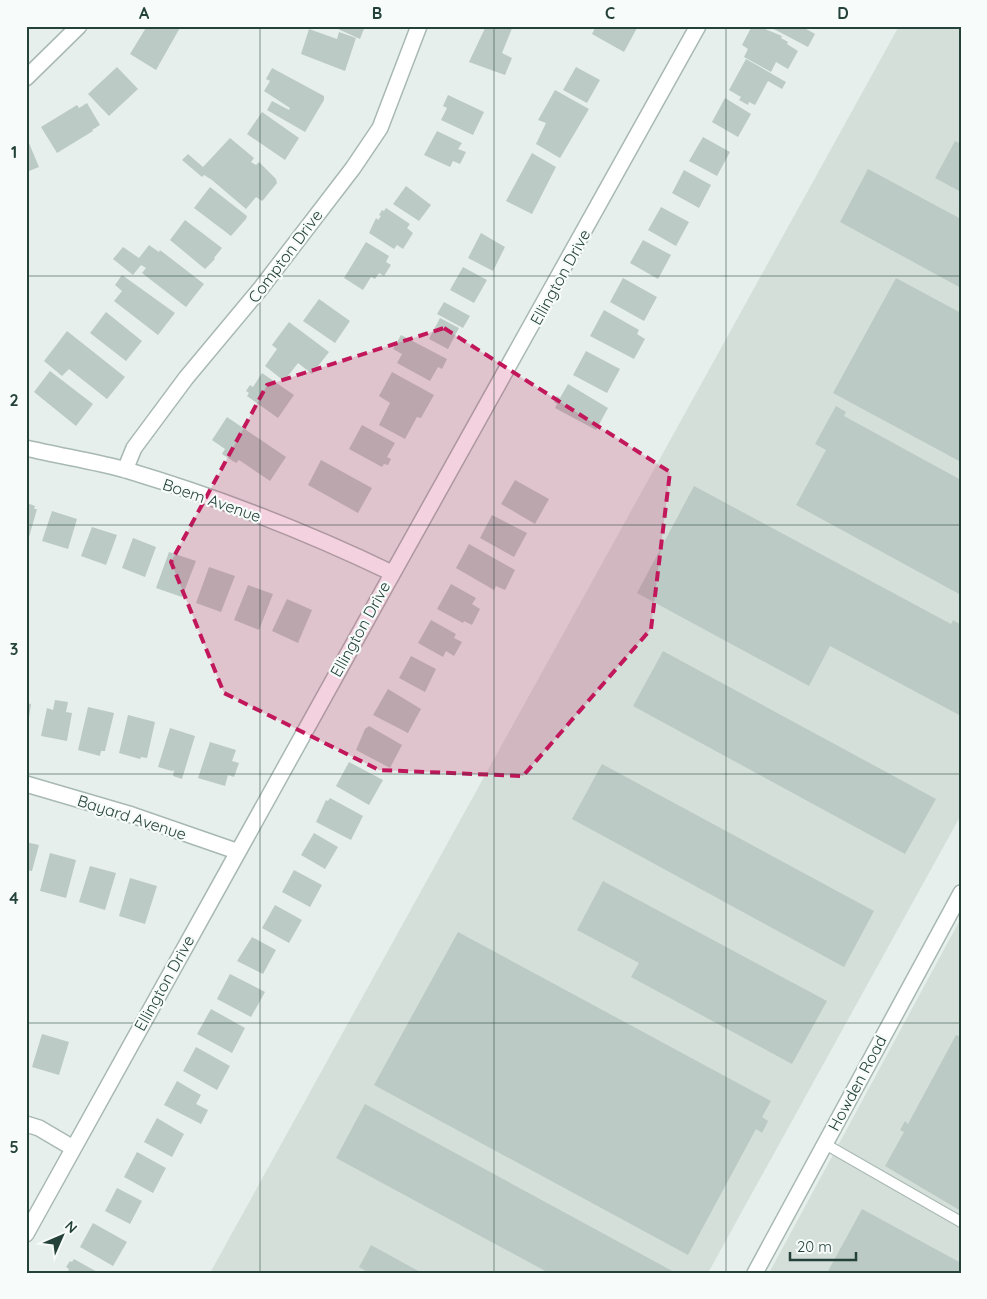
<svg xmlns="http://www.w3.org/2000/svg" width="987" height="1299" viewBox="0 0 987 1299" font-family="Quicksand,sans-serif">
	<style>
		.built { fill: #d4dfda }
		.building { fill: #bbcac4 }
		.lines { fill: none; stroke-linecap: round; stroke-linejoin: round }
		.lane-casing { stroke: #a8b8b2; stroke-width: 12 }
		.street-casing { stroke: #a8b8b2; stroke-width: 18 }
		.lane { stroke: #fff; stroke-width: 10 }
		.street { stroke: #fff; stroke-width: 15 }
		.marked { fill: #c2185b; fill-opacity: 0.2; stroke: #c2185b; stroke-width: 4; stroke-dasharray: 10 6; stroke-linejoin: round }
		.grid { fill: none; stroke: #24423a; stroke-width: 1; stroke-opacity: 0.55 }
		.labels { text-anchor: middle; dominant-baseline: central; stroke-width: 4.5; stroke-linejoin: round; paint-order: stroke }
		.street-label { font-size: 16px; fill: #24423a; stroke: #f7fbf9 }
		.neatline { fill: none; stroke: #24423a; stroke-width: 2 }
		.grid-label { font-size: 16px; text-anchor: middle; font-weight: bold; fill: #24423a }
	</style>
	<rect width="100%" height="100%" fill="#e6efeb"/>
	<!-- built -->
	<path class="built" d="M899,26H961V815L708,1273H210Z
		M961,918V1273H769Z"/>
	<!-- building -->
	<path class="building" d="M147,26H181L156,70L130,54Z
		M340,26H365L360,39L338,29Z
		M486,26H513L502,53L512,58L505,75L469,62Z
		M596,26H635L637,28L624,52L592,34Z
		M752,26L760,27L782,36L781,38L788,42L787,44L798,51L788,69L776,62L771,72L744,57L748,49L742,45Z
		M768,26H801L815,34L808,47Z
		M309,29L337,39L339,32L356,38L345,71L301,54Z
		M746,59L786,82L782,89L768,81L755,105L749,102L748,105L739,100L741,97L729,90Z
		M117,67L138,89L109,116L88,94Z
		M576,67L600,80L587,103L563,90Z
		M272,68L324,96V100L305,132L267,110L272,101L289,110L290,108L264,91L270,81L266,79Z
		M555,90L589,109L560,158L536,144L546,123L538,120Z
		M448,95L484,112L473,135L441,120L447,108L443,106Z
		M725,98L751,114L738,137L712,122Z
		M87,103L100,125L92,130L93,131L57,153L41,127L77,105L79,108Z
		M262,112L299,138L285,160L247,134Z
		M437,131L462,143L458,149L466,152L460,164L453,161L450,167L424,155Z
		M26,136L39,167L29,171L26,166Z
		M703,137L730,152L717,176L689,161Z
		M230,138L254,158L251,162L256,165L259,162L276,179L277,183L264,199L262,201L256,197L246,209L212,180L204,175L202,177L182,160L188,154L203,167Z
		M955,141L961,144V192L935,178Z
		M532,153L556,167L532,214L506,201Z
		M868,169L961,219V288L840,222Z
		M684,170L711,185L699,208L672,193Z
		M406,186L431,205L419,221L393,204Z
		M210,187L247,216L246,219L231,236L194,208Z
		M661,207L689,222L676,246L648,230Z
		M386,208L410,224L407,228L413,233L403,249L397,245L394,249L369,233L376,218L378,220L381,216L379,215L382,210L384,211Z
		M185,220L222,248L214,258L215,259L205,269L170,240Z
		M481,233L505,247L493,271L468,258Z
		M643,240L671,255L658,279L630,263Z
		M366,242L389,256L386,262L391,265L384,276L379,273L375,279L371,277L363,290L344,278Z
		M149,245L159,252L160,250L204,284L186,307L142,273L146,268L141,265L133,275L113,259L123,247L139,258Z
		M463,267L487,280L474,303L450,290Z
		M122,275L175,313L158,335L114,301L122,291L115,285Z
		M623,278L657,297L644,321L610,302Z
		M896,278L961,313V462L833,393Z
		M319,299L350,321L335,343L303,321Z
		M444,302L470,316L463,328L437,314Z
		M604,310L639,330L637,334L645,339L634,359L590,336Z
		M106,312L142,341L126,361L90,333Z
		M440,318L459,328L448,349L429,339Z
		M289,322L329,352L312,374L298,363L284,381L265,366L277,349L272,345Z
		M67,331L125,377L107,399L69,369L62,376L44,361Z
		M401,335L447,359L442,369L438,367L430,381L397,363L402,354L393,349Z
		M586,351L620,369L607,393L573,375Z
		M50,371L93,404L76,426L34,392Z
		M392,372L434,395L421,418L417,417L405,439L379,425L390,403L379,396Z
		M262,373L294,395L278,418L247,396L249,393L246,391L250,385L253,387Z
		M568,384L608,408L596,430L555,408L557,404L554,402L557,396L560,398Z
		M836,406L846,412L844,416L961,480V595L796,505L826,450L815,444Z
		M227,417L286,457L270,481L239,460L236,463L222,454L225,449L212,440Z
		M362,425L395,443L387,457L391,459L388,465L384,464L382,467L349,449Z
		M321,460L372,488L358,513L308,485Z
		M515,480L549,499L535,524L501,504Z
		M694,486L951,624L953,620L961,625V716L830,646L809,686L637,593Z
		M27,503L35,506L34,509H37L27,544Z
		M52,511L77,519L68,549L42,541Z
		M492,515L527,533L514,557L480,538Z
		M92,527L117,535L106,565L81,556Z
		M133,538L156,547L145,577L122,568Z
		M469,544L515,570L505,590L496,586L494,590L456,568Z
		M169,552L196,561L182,597L156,588Z
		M209,567L235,576L221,612L196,603Z
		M451,584L476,598L472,604L480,609L472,625L464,621L463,623L437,609Z
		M248,585L273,594L259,630L234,620Z
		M287,599L312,610L298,643L272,631Z
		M431,620L456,634L454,638L462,642L454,656L446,651L443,657L418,643Z
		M663,651L936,799L905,854L633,706Z
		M411,656L436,669L425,692L399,678Z
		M388,689L421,709L408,733L373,715Z
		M55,700L68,702L66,712L72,713L67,741L41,736L47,708L53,710Z
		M26,703L31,704L27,731H26Z
		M88,707L114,713L105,751H101L100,756L78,750Z
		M128,715L155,722L147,758L141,757L140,759L119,753Z
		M369,726L402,745L390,768L356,750L365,729Z
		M170,728L195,736L182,779L173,776L174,770L172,771L158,767Z
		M210,742L236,750L232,761L239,763L234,777L228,775L225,786L198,778Z
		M349,762L383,780L369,805L336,786Z
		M602,764L874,911L844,967L572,819Z
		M330,798L363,816L351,840L316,822L326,800L328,801Z
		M314,833L338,847L325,869L301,855Z
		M26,842L39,845L32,871L26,870Z
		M50,853L76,860L66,898L40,891Z
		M90,866L116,873L105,910L79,902Z
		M294,870L322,885L310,907L282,892Z
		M130,878L157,886L145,924L119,916Z
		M603,881L827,1001L792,1064L631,977L639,963L577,930Z
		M275,905L302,920L289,943L262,928Z
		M458,932L771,1101L762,1117L768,1121L762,1133L756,1129L688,1255L374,1085Z
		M252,937L276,950L263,974L237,961Z
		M230,974L265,992L251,1017L217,999Z
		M211,1009L245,1028L232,1053L197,1034Z
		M42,1034L69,1042L59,1075L32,1067Z
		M956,1035L961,1037V1211L885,1166L904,1132L900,1130L905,1121L908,1124Z
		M196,1047L230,1066L217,1090L183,1071Z
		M177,1081L201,1095L196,1104L208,1110L201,1124L164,1105Z
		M365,1104L676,1273H549L336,1158Z
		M157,1118L184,1134L172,1157L144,1142Z
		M137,1152L166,1168L153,1193L124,1177Z
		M117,1188L142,1201L130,1224L105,1211Z
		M862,1209L961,1263V1273H827Z
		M93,1223L127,1242L113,1266L80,1247Z
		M371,1245L422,1273H369L359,1267Z
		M74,1259L99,1273H67L69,1269L66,1267L70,1261L72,1262Z"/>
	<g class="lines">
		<defs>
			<path id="lane" d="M825,1144L961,1222"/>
			<path id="street" d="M26,78L79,26
				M26,448C59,456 94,461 126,470C217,497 307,532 392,573
				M125,470L134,448L186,378L261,288L353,168L380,128L419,26
				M26,784L132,815L236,851
				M26,1124L39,1128L73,1148
				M26,1234C247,830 475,429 698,26
				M755,1273L961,893"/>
		</defs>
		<!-- lane casing -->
		<use href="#lane" class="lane-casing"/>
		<!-- street casing -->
		<use href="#street" class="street-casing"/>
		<!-- lane -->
		<use href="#lane" class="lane"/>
		<!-- street -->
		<use href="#street" class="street"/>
	</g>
	<!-- marked area -->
	<path class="marked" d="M444,328L670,472L651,629L523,776L379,770L224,693L171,562L267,385Z"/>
	<!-- grid -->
	<path class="grid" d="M260,26V1273M494,26V1273M726,26V1273M26,276H961M26,525H961M26,774H961M26,1023H961"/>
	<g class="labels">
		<!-- street labels -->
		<g class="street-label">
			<text transform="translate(285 256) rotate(-53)">Compton Drive</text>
			<text transform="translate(560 277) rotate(-61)">Ellington Drive</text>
			<text transform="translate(212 500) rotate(19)">Boem Avenue</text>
			<text transform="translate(360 629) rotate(-61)">Ellington Drive</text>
			<text transform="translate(132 817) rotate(18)">Bayard Avenue</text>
			<text transform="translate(164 983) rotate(-61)">Ellington Drive</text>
			<text transform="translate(857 1083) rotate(-62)">Howden Road</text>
		</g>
	</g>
	<!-- border -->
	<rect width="987" height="1299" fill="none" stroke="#f7fbf9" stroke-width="55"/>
	<!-- north arrow -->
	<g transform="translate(62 1236) rotate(45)" stroke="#f7fbf9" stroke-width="4" paint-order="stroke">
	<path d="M0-4L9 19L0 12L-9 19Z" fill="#24423a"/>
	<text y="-8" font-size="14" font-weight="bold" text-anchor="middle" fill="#24423a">N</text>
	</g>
	<!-- scale -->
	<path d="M790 1252v8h66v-8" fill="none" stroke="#24423a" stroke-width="2.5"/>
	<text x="797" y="1252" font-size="15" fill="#24423a" stroke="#f7fbf9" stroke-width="4" paint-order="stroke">20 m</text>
	<rect x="28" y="28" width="932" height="1244" class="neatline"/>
	<g class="grid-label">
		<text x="144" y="19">A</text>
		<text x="377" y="19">B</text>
		<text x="610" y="19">C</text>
		<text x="843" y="19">D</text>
		<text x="14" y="158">1</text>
		<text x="14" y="406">2</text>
		<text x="14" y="655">3</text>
		<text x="14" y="904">4</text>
		<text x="14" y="1153">5</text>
	</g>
</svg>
